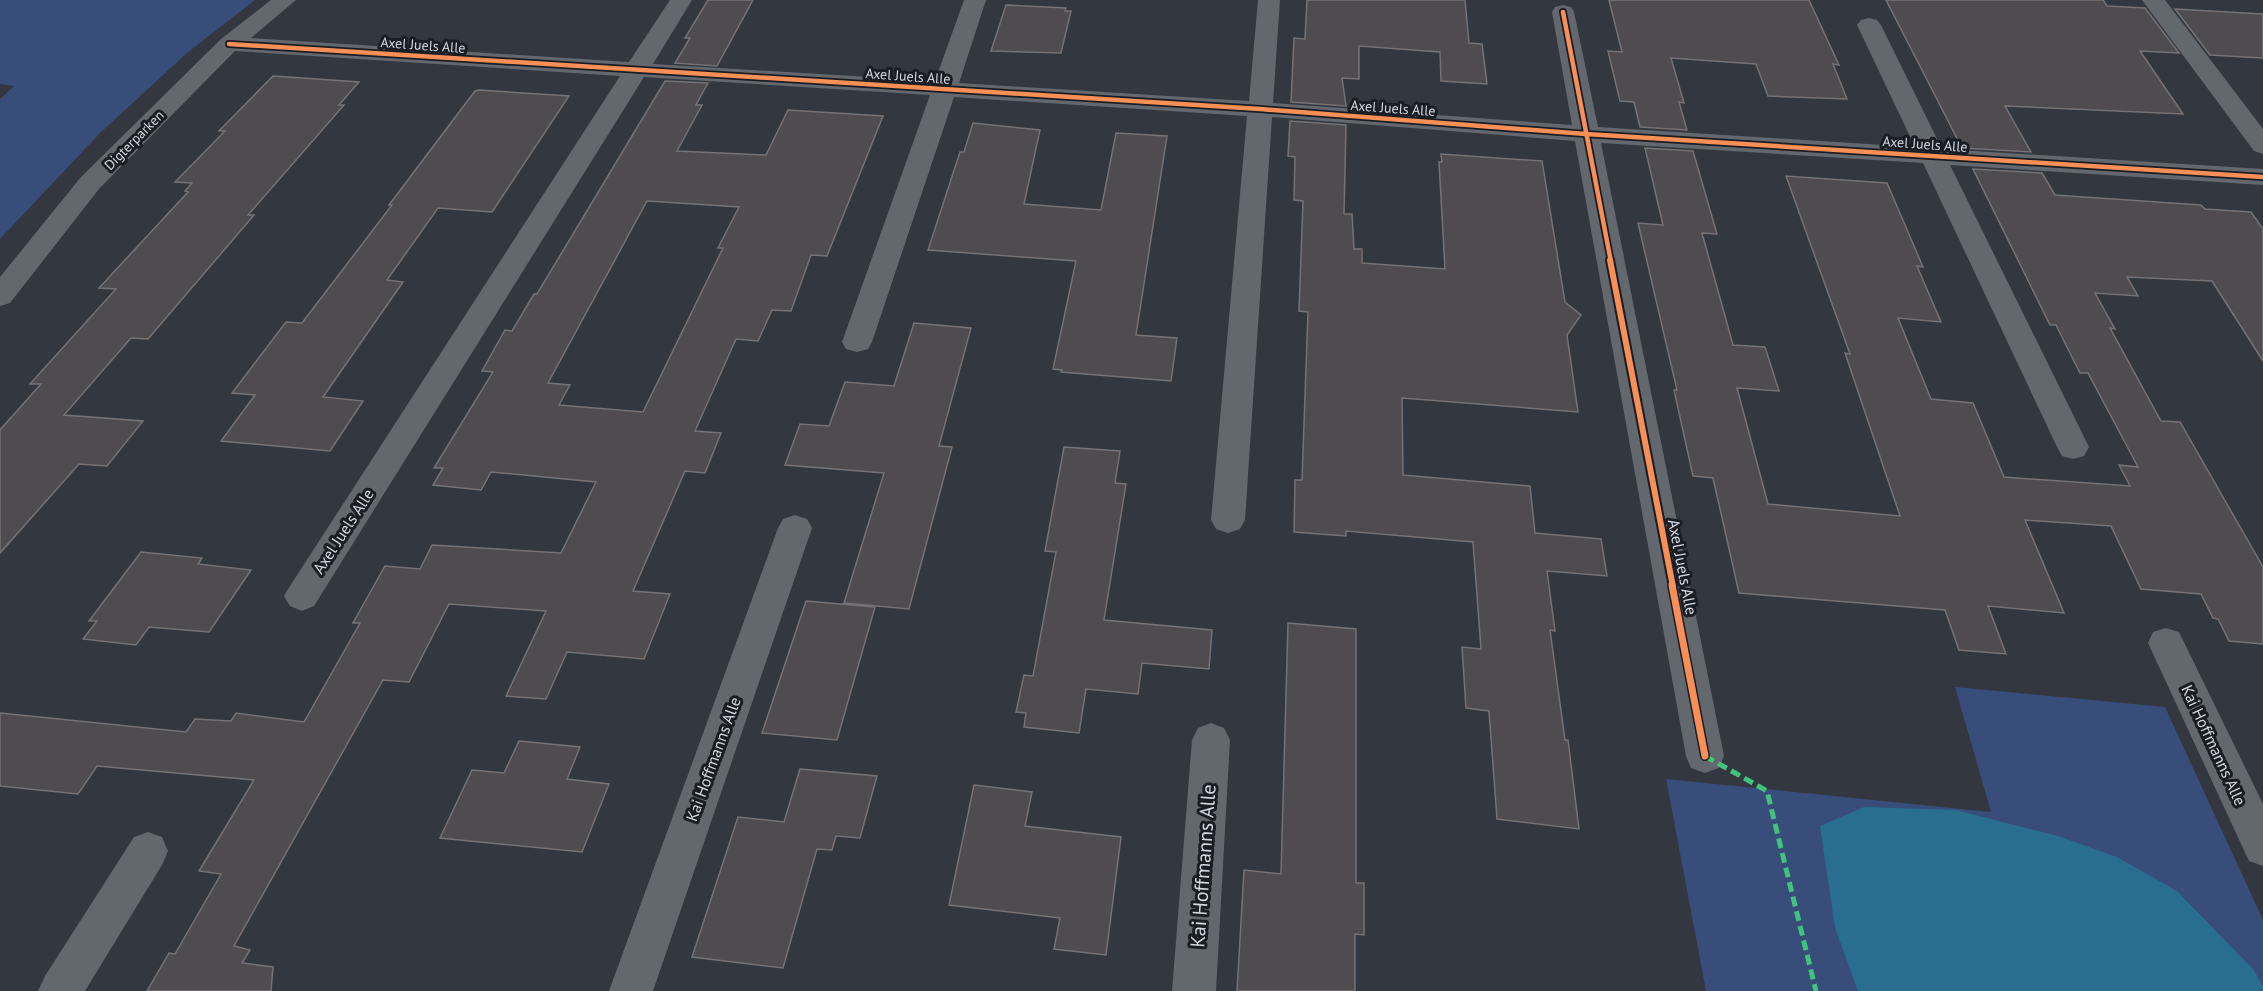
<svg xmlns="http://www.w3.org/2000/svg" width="2263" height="991" viewBox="0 0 2263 991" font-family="'PT Sans',sans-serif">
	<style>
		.green { fill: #384d79 }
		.water { fill: #296d8f }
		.building { fill: #4e4c50; stroke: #757275; stroke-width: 1.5; fill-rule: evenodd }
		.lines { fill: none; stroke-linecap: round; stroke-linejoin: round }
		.minor { fill: #63676e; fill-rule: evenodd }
		.quiet { stroke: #40c37c; stroke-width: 5; stroke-dasharray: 10 5; stroke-linecap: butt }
		.cycleway-far2-casing { stroke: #1a1d24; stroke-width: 8 }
		.cycleway-far1-casing { stroke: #1a1d24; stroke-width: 10 }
		.cycleway-casing { stroke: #1a1d24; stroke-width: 10 }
		.cycleway-far2 { stroke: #f78f57; stroke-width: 4.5 }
		.cycleway-far1 { stroke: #f78f57; stroke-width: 6 }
		.cycleway { stroke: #f78f57; stroke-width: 7 }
		.labels { text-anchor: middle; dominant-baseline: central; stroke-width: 6; stroke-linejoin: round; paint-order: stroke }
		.far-street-label { font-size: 14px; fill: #d2d7e1; stroke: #1a1d24 }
		.street-label { font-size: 16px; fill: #d2d7e1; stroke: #1a1d24 }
		.near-street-label { font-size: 20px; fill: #d2d7e1; stroke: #1a1d24 }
	</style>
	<rect width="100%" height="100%" fill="#333740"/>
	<!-- green -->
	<path class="green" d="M0,0H255L187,53L100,133L0,239V99L14,86L0,84Z
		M1955,687L2165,707L2263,920V991H1706L1666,779L1991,812Z"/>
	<!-- water -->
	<path class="water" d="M1864,807L1956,810L2058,836L2117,857L2177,891L2253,969L2263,986V991H1858L1835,928L1820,826Z"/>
	<!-- building -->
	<path class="building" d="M708,0H753L717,66L675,63L690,38H685Z
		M1307,0H1465L1469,43L1482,44L1487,84L1441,81L1440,52L1359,46V79L1342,78L1346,106L1291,102L1294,38L1305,39Z
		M1609,0H1809L1839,65L1833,64L1847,99L1768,96L1756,64L1671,58L1684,103L1679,102L1687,130L1640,127L1634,102L1620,101L1608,51L1622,52Z
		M1886,0H2103L2107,6L2145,8L2179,53L2140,51L2183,114L2005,106L2031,152L1962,148Z
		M1006,5L1066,8L1065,11H1071L1061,53L991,51Z
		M2175,9L2263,14V58L2210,55Z
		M273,76L359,82L339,105H344L248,215H254L148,339L131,338L64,415L143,421L107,466L79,464L0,553V430L41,384H30L116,289L99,288L188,192L185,191L192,183L175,182L225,131H219Z
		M665,81L708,83L696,105H702L677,151L766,155L788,110L883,116L827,256L811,255L791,311L772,310L758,341L736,339L695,431L721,433L705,473L685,471L633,591L670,594L644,659L567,652L546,699L506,696L546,611L449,604L409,682L383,680L234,946L250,950L242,963L273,967L271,991H147L169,953L175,954L221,874L199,871L254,780L97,766L78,794L0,786V713L186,732L195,719L231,721L236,713L304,722L360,623H353L385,566L420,569L432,545L561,553L596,482L491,472L481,490L433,485L443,468H434L493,372L482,371L505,330L512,331L534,294H537ZM647,201L739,207L718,248H723L643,412L559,405L570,385L548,383Z
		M479,90L569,96L492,212L438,208L387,280L403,282L323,397L363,401L330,451L221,441L255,395L232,393L286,322L302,323L392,205H389L475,91Z
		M1290,121L1346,125L1344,214H1352L1354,249H1362V263L1445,269L1439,162H1442L1441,154L1542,161L1565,302L1581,315L1567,335L1578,412L1402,398L1403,475L1530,486L1535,533L1601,539L1607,576L1547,571L1555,631L1550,630L1565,740H1568L1579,829L1497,819L1489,711L1466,708L1462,647L1481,649L1473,542L1346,531V536L1294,532L1295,480H1302L1308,312L1299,311L1303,201L1294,200L1295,157L1288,156Z
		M973,123L1040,130L1024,204L1101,210L1116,133L1167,136L1136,335L1177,338L1171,381L1061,372L1062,370L1053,369L1076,261L928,250L960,152H964Z
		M1645,148L1693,151L1717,234L1702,233L1733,345L1765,347L1779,391L1737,388L1768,504L1900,516L1845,353L1850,354L1786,176L1887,183L1923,267L1917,266L1941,322L1898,318L1931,399L1973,403L2004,477L2130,486L2119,465L2138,467L2088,373H2080L2056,325H2050L1973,169L2042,173L2055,195L2201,205L2205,209L2251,212L2263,229V361L2212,281L2127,277L2138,296L2095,293L2115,329L2110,328L2161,421L2180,422L2263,567V644L2229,641L2218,619L2213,618L2201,594L2141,589L2111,526L2025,520L2064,613L1988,606L2006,654L1959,650L1945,610L1739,593L1713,478L1693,476L1674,390H1677L1638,223L1663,225Z
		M914,323L971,328L939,446L952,447L909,609L844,603L884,473L785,465L800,424L829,426L845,382L894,386Z
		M1064,447L1120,451L1115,483L1126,484L1104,620L1212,630L1209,669L1142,663L1138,694L1086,689L1079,733L1024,727L1026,713L1016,712L1024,675L1033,676L1056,552L1045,551Z
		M141,552L202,558L198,564L251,570L209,632L149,627L136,645L83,639L97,621H89Z
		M806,601L875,607L837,740L762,733Z
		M1288,623L1356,629V883H1364V935L1355,934V991H1237L1244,870L1281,874Z
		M519,741L580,747L567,779L609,784L582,852L440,838L472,770L504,773Z
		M800,769L877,776L860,838L836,836L832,850L817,849L783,968L692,957L738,817L784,822Z
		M974,785L1032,792L1025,826L1121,837L1106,955L1054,949L1060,918L949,905Z"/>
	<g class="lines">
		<!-- minor -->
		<path class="minor" d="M271,0H296L251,38L629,62L670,0H692L653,64L935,81L964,0H986L959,83L1249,101L1258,0H1280L1273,103L1572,125L1552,12L1555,7L1563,5L1571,7L1574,12L1598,127L1915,147L1857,25L1861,20L1869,18L1877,20L1881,25L1942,149L2263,169V185L1950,165L2089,447L2084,456L2073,459L2062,456L2057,447L1923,163L1601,143L1724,756L1719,768L1705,773L1691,768L1686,756L1575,141L1272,117L1245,520L1240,529L1228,533L1216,529L1211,520L1247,116L954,97L872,342L868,349L857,352L846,349L842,342L930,95L644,77L314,606L302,611L290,606L284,596L290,586L620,76L235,51L99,189L10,303L0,306V277L81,177L221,39Z
			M2142,0H2165L2263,129V154L2254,151Z
			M795,515L807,519L812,528L653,991H609L778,528L783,519Z
			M2166,628L2179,632L2263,804V866L2249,861L2148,643L2153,632Z
			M1211,723L1224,728L1230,740L1216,991H1172L1192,740L1198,728Z
			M148,832L162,837L168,851L162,865L85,991H38L45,976L134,837Z"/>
		<!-- quiet -->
		<path class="quiet" d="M1705,756L1767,791L1816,991"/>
		<defs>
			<path id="cycleway-far2" d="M1563,12L1611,262
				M229,44L1260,109L1586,134L2263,177"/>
			<path id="cycleway-far1" d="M1610,260L1673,587"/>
			<path id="cycleway" d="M1672,585L1705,756"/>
		</defs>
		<!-- cycleway-far2 casing -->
		<use href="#cycleway-far2" class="cycleway-far2-casing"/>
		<!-- cycleway-far1 casing -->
		<use href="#cycleway-far1" class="cycleway-far1-casing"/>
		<!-- cycleway casing -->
		<use href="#cycleway" class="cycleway-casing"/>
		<!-- cycleway-far2 -->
		<use href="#cycleway-far2" class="cycleway-far2"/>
		<!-- cycleway-far1 -->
		<use href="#cycleway-far1" class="cycleway-far1"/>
		<!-- cycleway -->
		<use href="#cycleway" class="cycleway"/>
	</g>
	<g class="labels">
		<!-- far-street labels -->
		<g class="far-street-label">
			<text transform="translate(423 45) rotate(4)">Axel Juels Alle</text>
			<text transform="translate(908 76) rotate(4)">Axel Juels Alle</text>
			<text transform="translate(1393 108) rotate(4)">Axel Juels Alle</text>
			<text transform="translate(134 140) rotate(-45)">Digterparken</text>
			<text transform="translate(1925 144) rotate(4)">Axel Juels Alle</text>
		</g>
		<!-- street labels -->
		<g class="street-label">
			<text transform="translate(343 531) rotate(-57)">Axel Juels Alle</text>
			<text transform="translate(1683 567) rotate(79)">Axel Juels Alle</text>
			<text transform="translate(2214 745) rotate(65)">Kai Hoffmanns Alle</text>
			<text transform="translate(713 759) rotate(-70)">Kai Hoffmanns Alle</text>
		</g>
		<!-- near-street labels -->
		<g class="near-street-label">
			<text transform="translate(1203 866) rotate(-86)">Kai Hoffmanns Alle</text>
		</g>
	</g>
</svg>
